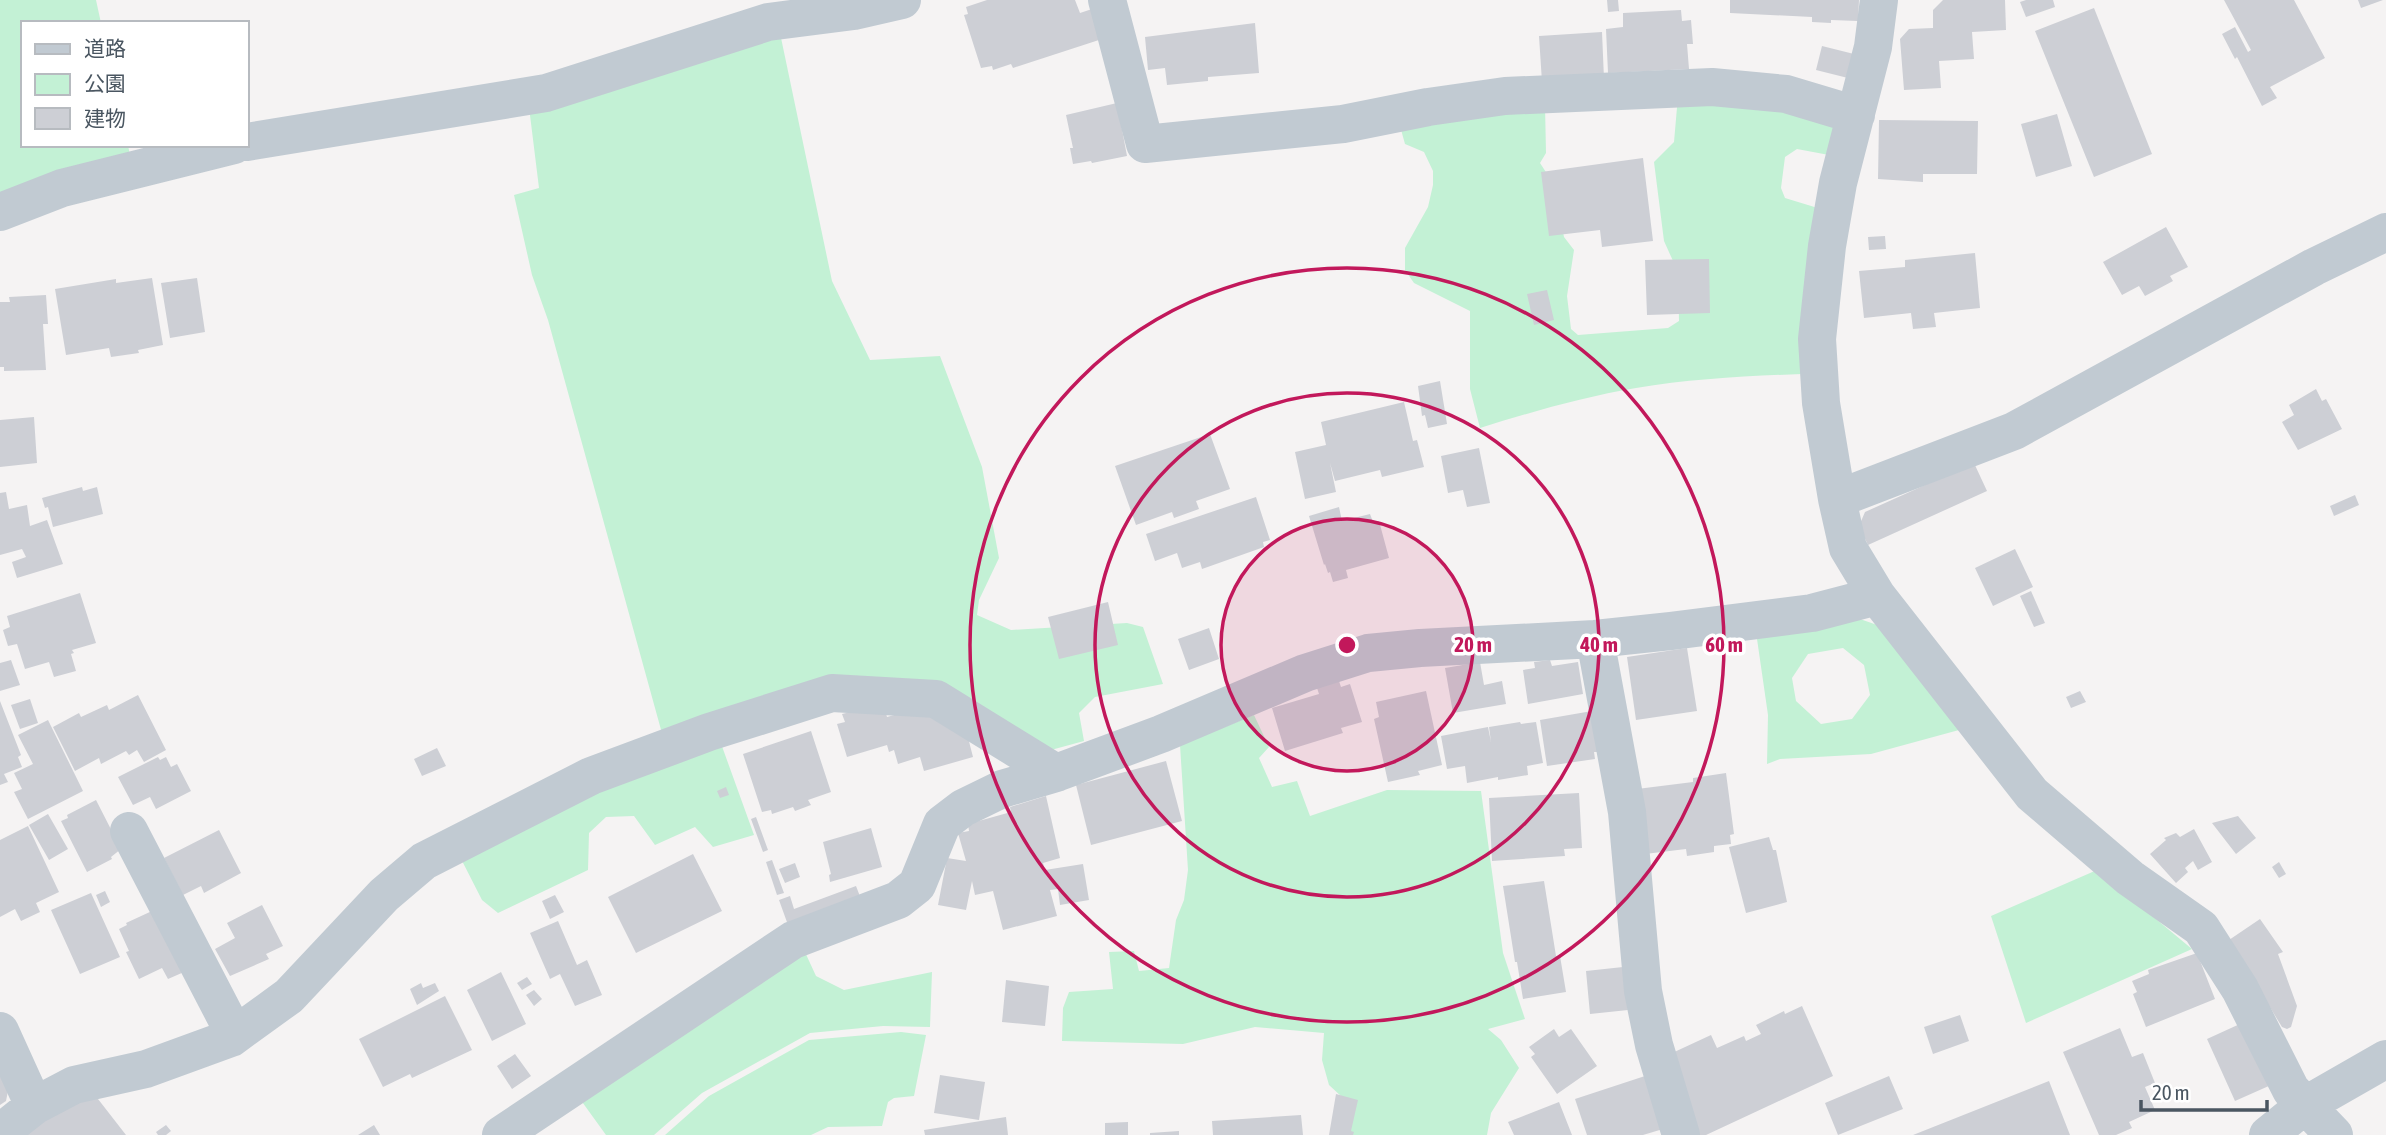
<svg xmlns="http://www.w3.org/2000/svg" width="2386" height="1135" viewBox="0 0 2386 1135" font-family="'Asap Condensed','Noto Sans JP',sans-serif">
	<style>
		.green { fill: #c3f1d5; fill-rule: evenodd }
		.building { fill: #cdcfd5 }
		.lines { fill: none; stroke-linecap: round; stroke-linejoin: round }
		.minor { stroke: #c1cad2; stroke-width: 38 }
		.ring { fill: none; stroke: #c2185b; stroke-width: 3.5 }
		.centre { fill: #c2185b; stroke: #fff; stroke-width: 3.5 }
		.ring-label { font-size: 21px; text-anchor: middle; font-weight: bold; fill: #c2185b; stroke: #fff; stroke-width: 7; stroke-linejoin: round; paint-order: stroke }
	</style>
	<rect width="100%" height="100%" fill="#f5f3f3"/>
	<!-- green -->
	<path class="green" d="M0,0H96L101,23H23V145H128L130,156L0,203Z
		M780,33L832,281L870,360L940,356L982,467L999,558L979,600L977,615L1011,630L1127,623L1143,627L1163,684L1095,697L1079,713L1084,741L1051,750L925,688L663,737L548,320L532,275L514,195L539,188L529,107Z
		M1678,96L1836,118L1829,155L1797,149L1785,157L1781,188L1785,198L1821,209L1802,374C1747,376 1690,379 1636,388C1583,397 1531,412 1480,428L1470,389V311L1414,283L1405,270V248L1428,207L1433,185V171L1424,152L1405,144L1400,126L1545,105L1546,153L1540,163L1553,183L1564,237L1574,250L1567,296L1571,329L1578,335L1668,328L1679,321L1678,272L1664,241L1654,162L1674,142Z
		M1860,619L1880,626L1959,730L1871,754L1780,759L1767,764L1768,715L1756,632ZM1843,648L1864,665L1870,695L1852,719L1821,724L1796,701L1792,678L1808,654Z
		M1254,715L1269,747L1259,758L1272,787L1297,781L1310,816L1387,790L1481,791L1503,953L1525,1019L1488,1029L1501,1040L1519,1068L1491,1113L1487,1135H1344L1342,1097L1329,1085L1322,1060L1324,1033L1255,1027L1183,1044L1062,1041L1063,1008L1069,992L1113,989L1109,952L1134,951L1139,971L1169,968L1176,920L1184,900L1188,870L1180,745Z
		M719,738L754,835L713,847L695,827L655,845L634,816L606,817L589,833L588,870L498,913L482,900L457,851Z
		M2097,870L2192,949L2026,1023L1991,916Z
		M804,950L816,976L844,990L932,972L930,1027L883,1026L810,1033L702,1093L654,1135H606L580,1099Z
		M901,1032L926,1035L914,1096L894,1098L888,1102L882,1126L828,1127L811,1135H665L709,1096L809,1040Z"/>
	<!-- building -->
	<path class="building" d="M987,0H1075L1080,13L1095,8L1102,39L1013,68L1011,64L993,70L992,66L981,68L964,15L968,14L966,7Z
		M1607,0H1618L1619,11L1608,12Z
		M1730,0H1859L1858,21L1831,20V23L1812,22V17L1730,13Z
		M1943,0H2005L2006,30L1972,32L1974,59L1939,61L1941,88L1904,90L1900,39L1909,29L1933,28V10Z
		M2026,0H2053L2055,7L2026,17L2020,2Z
		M2224,0H2294L2325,58L2270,87L2277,98L2262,106L2237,57L2235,59L2222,34L2235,27L2248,52L2251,50Z
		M2358,0H2383L2361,8Z
		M2094,8L2152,154L2094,177L2035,31Z
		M1681,10L1682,21L1691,20L1693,44H1687L1689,69L1608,73L1606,29L1623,27V13Z
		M1255,23L1259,73L1208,77V81L1167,85L1165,68L1148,70L1145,37Z
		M1602,32L1604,79L1542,82L1539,36Z
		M1822,46L1858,55L1852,79L1816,70Z
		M1117,103L1127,156L1092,163L1091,161L1073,164L1070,148H1073L1066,115Z
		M2057,114L2072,166L2036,177L2021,124Z
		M1879,120L1978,121L1977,174H1923V182L1878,179Z
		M1643,158L1653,241L1602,247L1600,230L1549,236L1541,172Z
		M2166,227L2188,267L2170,276L2173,281L2145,296L2139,286L2122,295L2103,262Z
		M1885,236L1886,249L1869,250L1868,237Z
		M1975,253L1980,308L1934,313L1936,327L1913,329L1911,313L1864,318L1859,271L1905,267V260Z
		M1709,259L1710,313L1647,315L1645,260Z
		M152,278L163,345L138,350L139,353L111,357L109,348L66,355L55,289L116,279V283Z
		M197,278L205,332L170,338L161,283Z
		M1547,290L1554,320L1534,325L1527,294Z
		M46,295L48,324H43L46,370L4,371V367H0V302H10L9,297Z
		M1440,381L1447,424L1428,428L1425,415L1422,416L1418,386Z
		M2316,389L2322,401L2326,399L2342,429L2298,450L2282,422L2294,415L2289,405Z
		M1404,402L1413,441L1417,440L1424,467L1382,477L1380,470L1335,481L1330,463L1336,492L1305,499L1295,452L1326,445L1321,422Z
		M34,417L37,463L0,467V420Z
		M1210,434L1230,489L1196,501L1199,509L1174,518L1172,512L1136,525L1115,466Z
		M1479,448L1490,503L1467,507L1463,490L1448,493L1441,456Z
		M1974,463L1987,491L1868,545L1859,526L1865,512Z
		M82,487L83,491L97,487L103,514L53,527L48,507L45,508L42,498Z
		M6,492L9,509L27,505L30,526L47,520L63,564L17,578L12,562L26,557L22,549L0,555V493Z
		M2355,495L2359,505L2334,516L2330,506Z
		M1256,497L1270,540L1263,542L1264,547L1202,569L1200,562L1182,568L1177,553L1155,561L1146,534Z
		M1339,507L1342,521L1370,514L1373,522L1379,521L1389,558L1346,570L1348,578L1333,582L1330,572L1328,573L1325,564L1324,565L1309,516Z
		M2015,549L2033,587L1993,606L1975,568Z
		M2031,591L2045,623L2034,627L2020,596Z
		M80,593L96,643L72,650L74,653L71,654L76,671L54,677L49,662L25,669L17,644L8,646L3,630L10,627L7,616Z
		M1108,602L1118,645L1059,659L1048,617Z
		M1209,628L1219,659L1189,670L1178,639Z
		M1687,648L1697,711L1636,720L1627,657Z
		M11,660L20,685L0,691V663Z
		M1550,660L1552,666L1578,662L1583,694L1528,704L1523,670L1535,668L1534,662Z
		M1480,662L1484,685L1502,681L1506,704L1453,713L1445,668Z
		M1339,681L1341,687L1350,684L1362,722L1341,728L1343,733L1285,751L1272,708L1319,694L1317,688Z
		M1426,691L1442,765L1418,771L1420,775L1388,782L1374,719L1379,717L1376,702Z
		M2080,691L2086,702L2071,708L2066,697Z
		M138,695L166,750L144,762L137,750L129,755L126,751L101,764L99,758L75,771L53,727L79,713L81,717L107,705L109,710Z
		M30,699L38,723L20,729L11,705Z
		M0,701L21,755L18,757L22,767L4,774L8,782L0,785Z
		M883,704L887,717L927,706L964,722L973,757L924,771L920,757L898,764L894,750L889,752L887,745L847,757L837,724L845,722L842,714Z
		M1592,711L1598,752H1594L1595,759L1547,766L1540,720Z
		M48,720L83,791L28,819L14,792L22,789L14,773L33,764L18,735Z
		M1520,722L1521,724L1536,722L1543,763L1527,766L1528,775L1498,780V777L1467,783L1465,766L1447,769L1441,736L1488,727L1491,742L1489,727Z
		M811,731L831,792L808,800L811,805L795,811L793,807L772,814L771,810L762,812L743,754Z
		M437,748L446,766L422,776L414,759Z
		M158,757L160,760L166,757L171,767L177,764L191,791L156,809L150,797L133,805L118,777Z
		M1166,761L1182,821L1091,845L1076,785Z
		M1726,773L1734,834L1730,835L1731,844L1714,846V852L1687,856L1686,849L1645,854L1637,789L1693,782V778Z
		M726,787L729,795L720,798L717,791Z
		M1579,793L1582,848L1564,849L1565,856L1492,861L1489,798Z
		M1046,796L1060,858L1043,863L1045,870L1083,864L1089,900L1060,905L1058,889L1050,890L1057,916L1003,930L993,891L975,895L972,881L966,910L938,905L947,858L966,861L958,833L969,831L968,824L1011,812L1010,807Z
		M96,800L121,849L111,857L112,859L87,872L61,821L68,818L67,815Z
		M48,814L68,849L49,860L29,825Z
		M2238,816L2256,838L2236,854L2212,823Z
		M756,817L768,850L763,852L751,819Z
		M28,826L59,892L36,903L40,912L21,921L15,909L0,917V840Z
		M871,828L882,867L830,882L829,875L831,874L823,842Z
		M2194,829L2212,862L2198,870L2193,861L2185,868L2188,872L2176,883L2150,854L2166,840L2164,838L2176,833L2180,837Z
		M219,830L241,873L204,893L201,886L183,895L164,858Z
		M1769,837L1773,850H1776L1787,902L1746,913L1729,847Z
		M693,854L722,911L636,953L608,897Z
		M772,860L784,893L777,895L766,862Z
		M2279,862L2286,874L2279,878L2272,867Z
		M795,863L800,877L785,883L779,869Z
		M1544,881L1556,956H1560L1566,992L1523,999L1517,962H1515L1503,886Z
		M856,886L861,899L788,925L779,900L790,896L794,909Z
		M105,891L110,902L101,907L96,895Z
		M91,893L120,957L80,974L51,910Z
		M555,895L564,912L550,919L542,901Z
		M262,905L283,946L266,954L269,959L230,976L215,949L235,938L227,923Z
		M152,911L184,972L168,979L162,968L139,979L126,952L129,951L119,929L127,925L126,923Z
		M2260,919L2283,952L2278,954L2297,1006L2291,1027L2287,1029L2282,1027L2229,940Z
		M558,921L577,965L587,960L602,995L575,1006L560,974L550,979L530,933Z
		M2197,953L2215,999L2146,1027L2133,994L2137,992L2132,981L2149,974L2148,970Z
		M1623,967L1628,1010L1590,1014L1586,971Z
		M501,972L526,1024L492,1041L467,990Z
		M527,977L532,984L522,990L517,983Z
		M1006,980L1049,986L1045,1026L1002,1022Z
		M421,983L423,988L435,983L439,991L417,1005L410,989Z
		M534,990L542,999L534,1006L526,995Z
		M445,996L472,1050L412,1078L410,1074L383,1087L359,1039Z
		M1802,1006L1833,1076L1706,1135H1693L1670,1054L1711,1035L1717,1048L1744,1036L1746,1041L1761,1034L1756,1025L1784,1011L1785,1014Z
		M1960,1015L1969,1041L1933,1054L1924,1027Z
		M2242,1023L2271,1085L2235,1101L2207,1039Z
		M2120,1028L2132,1057L2143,1053L2155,1083L2145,1087L2155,1110L2129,1122L2132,1128L2116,1135H2099L2063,1052Z
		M1554,1029L1559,1037L1571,1029L1597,1066L1557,1094L1531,1057L1535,1054L1529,1047Z
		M515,1054L531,1076L512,1089L497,1066Z
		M0,1062L11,1076L6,1101L0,1105Z
		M940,1075L985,1082L979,1120L934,1113Z
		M1645,1076L1663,1129L1643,1135H1587L1575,1099Z
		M1889,1076L1903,1109L1838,1135L1825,1103Z
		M2049,1081L2070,1135H1913Z
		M91,1090L126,1135H16Z
		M1336,1094L1358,1100L1351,1131L1354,1132L1353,1135H1329Z
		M1559,1102L1572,1135H1514L1508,1122Z
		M1301,1115L1303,1135H1213L1212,1121Z
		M1006,1117L1008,1135H925L924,1130Z
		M1128,1122V1135H1105V1123Z
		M166,1125L171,1131L166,1135H158L156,1132Z
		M374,1125L380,1135H358Z
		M1179,1131V1135H1150V1133Z"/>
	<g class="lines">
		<!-- minor -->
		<path class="minor" d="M1107,0L1145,144L1343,124L1428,107L1505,96L1712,87L1786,94L1856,115
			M1879,0L1873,47L1838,183L1827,246L1817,339L1821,403L1837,499L1848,548L1877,596L2032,794L2130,878L2201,928L2240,989L2291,1090L2334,1135
			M247,142L546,93L768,22L854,11L902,0
			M0,212L62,188L234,145
			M1837,499L2014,431L2314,267L2386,232
			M1595,639L1627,812L1643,991L1654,1045L1681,1135
			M129,831L235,1035
			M0,1031L34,1106
			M0,1133L34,1106L74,1085L146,1069L231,1038L289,996L384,895L424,861L591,776L709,732L832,693L936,699L1056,773
			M501,1135L793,940L898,900L917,885L942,824L963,808L1002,789L1056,773L1161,734L1305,673L1368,653L1420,648L1595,639L1671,631L1812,613L1877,596
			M2268,1135L2304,1106L2386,1059"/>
	</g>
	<!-- distance rings -->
	<circle cx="1347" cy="645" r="126" fill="#c2185b" fill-opacity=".12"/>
	<g class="ring">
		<circle cx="1347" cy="645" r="126"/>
		<circle cx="1347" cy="645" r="252"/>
		<circle cx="1347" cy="645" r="377"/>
	</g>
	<circle cx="1347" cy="645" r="10" class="centre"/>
	<g class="ring-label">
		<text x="1473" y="652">20 m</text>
		<text x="1599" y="652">40 m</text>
		<text x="1724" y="652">60 m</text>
	</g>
	<!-- legend -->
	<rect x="21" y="21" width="228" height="126" fill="#ffffff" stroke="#b7bbc0" stroke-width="2"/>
	<rect x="35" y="44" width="35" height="10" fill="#c1cad2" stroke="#b7bbc0" stroke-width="2"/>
	<text x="84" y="56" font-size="21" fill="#4a5661">道路</text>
	<rect x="35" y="74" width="35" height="21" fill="#c3f1d5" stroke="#b7bbc0" stroke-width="2"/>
	<text x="84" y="91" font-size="21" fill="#4a5661">公園</text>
	<rect x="35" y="108" width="35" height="21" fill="#cdcfd5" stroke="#b7bbc0" stroke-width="2"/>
	<text x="84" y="126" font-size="21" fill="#4a5661">建物</text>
	<!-- scale -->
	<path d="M2141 1100v10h126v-10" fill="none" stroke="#4a5661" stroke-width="3.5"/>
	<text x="2152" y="1100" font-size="21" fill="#4a5661" stroke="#ffffff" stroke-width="5" paint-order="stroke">20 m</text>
</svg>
